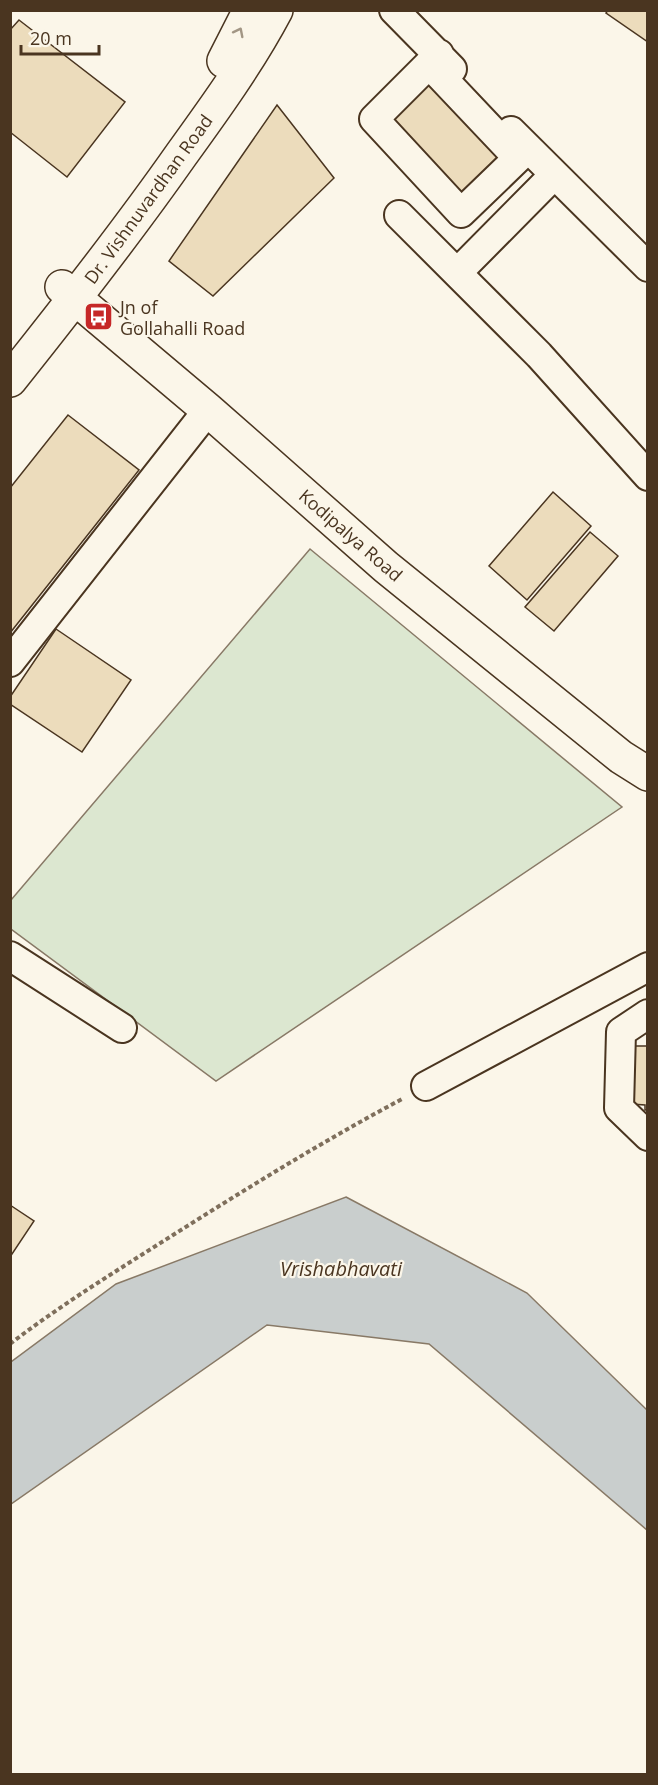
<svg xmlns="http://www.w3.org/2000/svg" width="658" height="1785" viewBox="0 0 658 1785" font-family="'Open Sans',sans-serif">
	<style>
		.green { fill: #dce7d0; stroke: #887966; stroke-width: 1.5 }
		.water { fill: #c9cecd; stroke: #887966; stroke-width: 1.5 }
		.building { fill: #ecdcbc; stroke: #4a3520; stroke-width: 1.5 }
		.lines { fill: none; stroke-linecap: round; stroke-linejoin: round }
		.minor-casing { stroke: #4a3520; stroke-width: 32 }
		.major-casing { stroke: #4a3520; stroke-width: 36 }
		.path { stroke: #7f6f5c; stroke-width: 4; stroke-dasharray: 4.5 3; stroke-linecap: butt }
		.minor { stroke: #fbf6e9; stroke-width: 28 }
		.major { stroke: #fbf6e9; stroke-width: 33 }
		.oneway { stroke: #a29684 }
		.labels { text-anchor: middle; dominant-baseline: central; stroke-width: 4.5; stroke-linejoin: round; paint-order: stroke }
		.street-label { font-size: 18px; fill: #4a3520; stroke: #fbf6e9 }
		.poi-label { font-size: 18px; fill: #4a3520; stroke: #fbf6e9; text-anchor: start }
		.water-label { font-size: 20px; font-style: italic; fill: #4a3520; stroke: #fbf6e9 }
	</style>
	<rect width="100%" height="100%" fill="#fbf6e9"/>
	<!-- green -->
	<path class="green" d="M310,549L622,807L216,1081L11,929V900Z"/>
	<!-- water -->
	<path class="water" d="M346,1197L527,1293L647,1410V1530L429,1344L267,1325L11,1504V1362L116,1284Z"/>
	<!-- building -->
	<path class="building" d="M608,10H648V42L606,13Z
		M19,20L125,102L67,177L10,132V30Z
		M431,76L510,157L461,206L381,125Z
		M277,105L334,178L213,296L169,261Z
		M68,415L139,470L10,633V488Z
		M553,492L591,526L527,600L489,566Z
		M590,532L618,556L554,631L525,607Z
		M56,629L131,680L82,752L10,704V697Z
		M648,1041V1110H645V1105L631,1104L633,1046H647Z
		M10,1205L34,1221L10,1257Z"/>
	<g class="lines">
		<defs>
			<path id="minor" d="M394,10L452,69
				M429,64L518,158L461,213L374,119L439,54
				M511,131L648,267
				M399,215L539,355L648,476
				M457,273L554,175
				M10,662L208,410
				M10,956L122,1028
				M648,1014L621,1032L619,1108L648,1136
				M426,1086L648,967"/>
			<path id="major" d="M224,61L250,10
				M62,287L208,410L386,567L621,757L648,774
				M10,380C69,306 127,232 181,155C215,108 249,61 276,10"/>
		</defs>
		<!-- minor casing -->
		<use href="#minor" class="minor-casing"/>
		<!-- major casing -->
		<use href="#major" class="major-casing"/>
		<!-- path -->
		<path class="path" d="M10,1344C62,1304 118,1270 173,1235C249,1187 325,1140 404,1098"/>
		<!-- minor -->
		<use href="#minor" class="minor"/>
		<!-- major -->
		<use href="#major" class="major"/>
	</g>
	<!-- one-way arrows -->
	<defs><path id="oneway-chevron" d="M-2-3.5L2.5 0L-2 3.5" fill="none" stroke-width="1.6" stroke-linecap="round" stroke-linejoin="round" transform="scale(1.5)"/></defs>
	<use class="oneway" href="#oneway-chevron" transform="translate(239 32) rotate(-63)"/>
	<!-- icons -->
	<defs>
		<symbol id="bus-square" viewBox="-11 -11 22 22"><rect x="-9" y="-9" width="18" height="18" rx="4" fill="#c62828" stroke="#fbf6e9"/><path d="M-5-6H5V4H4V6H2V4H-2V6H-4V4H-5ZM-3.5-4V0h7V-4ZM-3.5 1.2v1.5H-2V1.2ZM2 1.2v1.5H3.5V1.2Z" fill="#fff"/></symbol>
	</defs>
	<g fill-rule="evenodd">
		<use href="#bus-square" x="82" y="300" width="33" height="33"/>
	</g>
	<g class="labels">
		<!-- street labels -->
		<g class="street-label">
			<text transform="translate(148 199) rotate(-54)">Dr. Vishnuvardhan Road</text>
			<text transform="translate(351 535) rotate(41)">Kodipalya Road</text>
		</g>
		<!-- poi labels -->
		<g class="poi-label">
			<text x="120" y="307">Jn of<tspan x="120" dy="21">Gollahalli Road</tspan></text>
		</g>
		<!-- water labels -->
		<g class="water-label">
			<text x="341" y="1268">Vrishabhavati</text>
		</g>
	</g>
	<!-- border -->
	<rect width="658" height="1785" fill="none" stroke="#4a3520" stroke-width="24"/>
	<!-- scale -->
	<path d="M21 45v9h78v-9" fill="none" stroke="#4a3520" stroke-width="3"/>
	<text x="30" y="45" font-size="18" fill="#4a3520" stroke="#fbf6e9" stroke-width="4.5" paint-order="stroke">20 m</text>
</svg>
